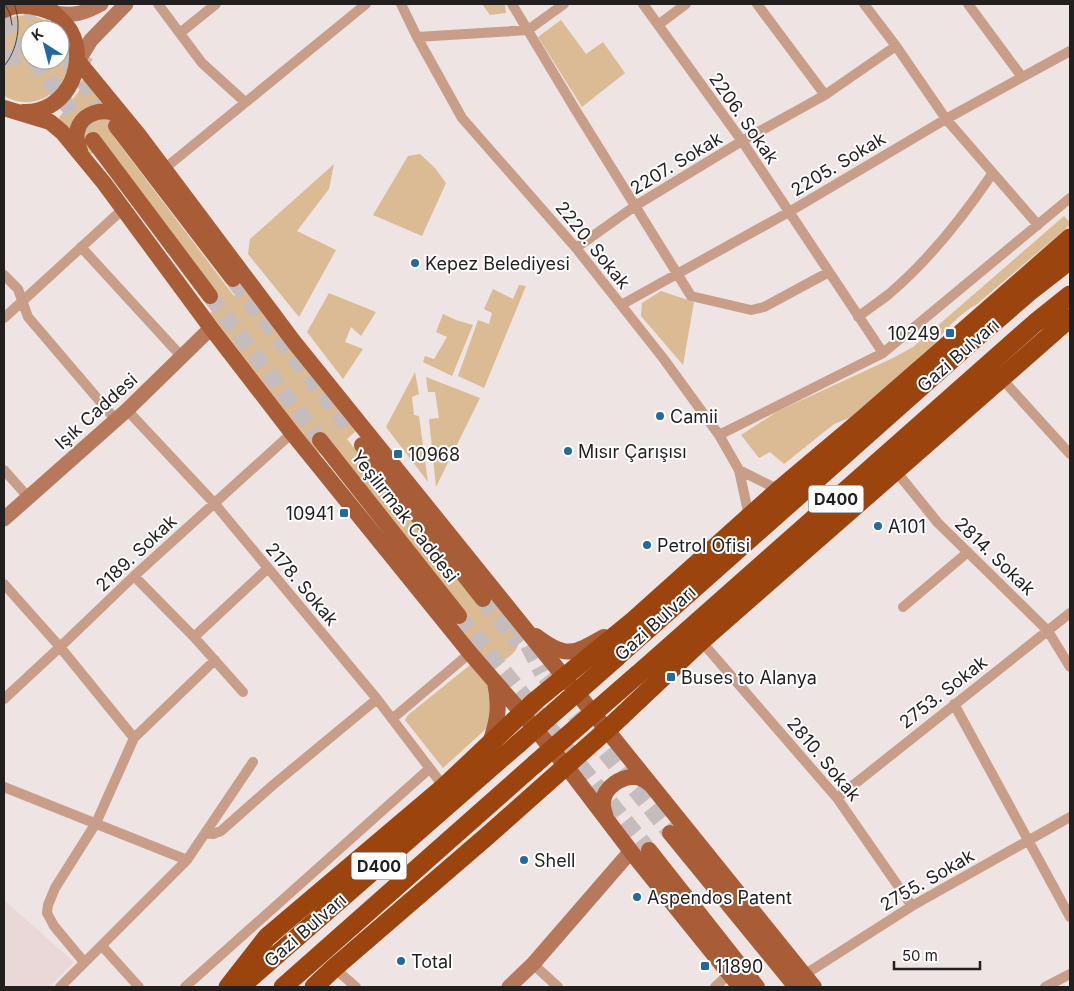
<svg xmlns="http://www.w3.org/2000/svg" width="1074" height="991" viewBox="0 0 1074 991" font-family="Inter,sans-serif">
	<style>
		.built { fill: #ead7d7 }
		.green { fill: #dabb93 }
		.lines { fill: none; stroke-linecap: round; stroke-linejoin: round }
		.primary-tunnel { stroke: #c5bdbd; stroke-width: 16; stroke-dasharray: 16 8; stroke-linecap: butt }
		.street { stroke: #c89e89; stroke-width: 10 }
		.secondary { stroke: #b7795b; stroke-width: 15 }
		.primary { stroke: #a85d37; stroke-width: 16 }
		.highway { stroke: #9b440e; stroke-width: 19 }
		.tram { stroke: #464141; stroke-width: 1 }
		.highway-bridge { stroke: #9b440e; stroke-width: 19 }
		.poi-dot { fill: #226a9e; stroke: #fff; stroke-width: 2 }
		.labels { text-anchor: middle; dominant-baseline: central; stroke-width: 4; stroke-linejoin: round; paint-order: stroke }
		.shield { fill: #fff; stroke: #646262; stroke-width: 1 }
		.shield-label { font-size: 16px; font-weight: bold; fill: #221f1f }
		.street-label { font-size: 18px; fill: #221f1f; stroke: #fff }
		.poi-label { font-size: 18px; fill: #221f1f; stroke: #fff; text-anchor: start }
	</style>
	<rect width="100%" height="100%" fill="#eee4e4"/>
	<!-- built -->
	<path class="built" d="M4,900L74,962L49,987H4Z"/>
	<!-- green -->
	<path class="green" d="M482,4H505L506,13L490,15Z
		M29,15C40,18 51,21 58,30H30V60H60V32C81,58 63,98 31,102C21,103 12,100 4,96V21L15,16Z
		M561,20L586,54L603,42L625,73L582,107L538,37Z
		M88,79L107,104L71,131L58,119Z
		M112,117L114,137L234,296L245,289L356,431L347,439L478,602L488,593C504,613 537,639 506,659C497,665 488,661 481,656L328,446L318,454L210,313L220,306L101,147L90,155L84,147V128L91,121Z
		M420,154L435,168L446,183L422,236L373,215L408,156Z
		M334,164L329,189L297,231L336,250L299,317L248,254L250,239Z
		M1064,216L1070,222V225L977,304C960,314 948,326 936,342L854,416L834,424L784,464L770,452L759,458L741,435L778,411L893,358L913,347Z
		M519,285L526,286L484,388L458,376L478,320L489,324L492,313L484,309L493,289L513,299Z
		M661,291L694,302L683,365L641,316L642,303Z
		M329,293L376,312L361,336L351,327L345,342L363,349L343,379L307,332Z
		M443,314L456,320L473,325L452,376L423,362L425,356L434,359L447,337L436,332Z
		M415,372L419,394L412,397L414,415L419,416L428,482L386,427Z
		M426,377L480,398L436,487L429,419L439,418L435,392H428Z
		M475,661L494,691L488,727L443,768L405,720L408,715Z"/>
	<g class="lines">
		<!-- primary-tunnel -->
		<path class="primary-tunnel" d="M26,4L45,30
			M4,19L30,55
			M60,55L76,59L89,66
			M4,59L30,54
			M34,60L93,140
			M68,61L112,120
			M234,281L347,425
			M210,296L320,440
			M483,599L519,644
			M459,616L649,850
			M517,624L542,673
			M545,677L670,833"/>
		<!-- street -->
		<path class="street" d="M158,4L202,63L245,102
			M401,4L417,37L462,118L576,248L663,358L719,435L739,470L779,490
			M512,4L575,109L691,296L751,310L764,307L829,272
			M643,4L742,141L883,353
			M757,4L825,95
			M864,4L896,46L946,119L1038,225
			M968,4L1022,77
			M658,25L686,4
			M180,33L216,4
			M417,37L528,30L564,4
			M164,169L366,4
			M81,247L181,356
			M576,248L635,206L742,141L825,95L896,46
			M4,275L18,289L28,317L115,419
			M621,305L789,212L946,119L1070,51
			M858,317C868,309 879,302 889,294C929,260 963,217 992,174
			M4,318L123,209
			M1002,379L1070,454
			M127,410L214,503L377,699L444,787
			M719,435L883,353L1070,198
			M4,470L28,497
			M739,470L749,516
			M895,470L938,523L1048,631L1070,667
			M134,576L194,637L243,692
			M4,584L60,647L134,738
			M903,607L968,552
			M194,637L267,569
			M701,641L837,798L912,906
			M4,699L60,647L134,576L292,433
			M954,704L1070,917
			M392,719L470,653
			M4,787L187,860
			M837,798L1070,613
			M205,833L213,834L221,831L273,785L377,699
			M102,946L139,987
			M84,962L54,926L47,913L48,905L55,888L96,823L134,738L215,660
			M533,964L558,987
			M334,968L356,987
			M804,975L912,906L1070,817
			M60,987L187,860L253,762
			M185,987L429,769
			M715,987L729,974
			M1045,987L1070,974"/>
		<!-- secondary -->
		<path class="secondary" d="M53,13C74,16 83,14 101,4
			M78,61L91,40L126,4
			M4,519L127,410L211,328
			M509,987L533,964L631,851"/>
		<!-- primary -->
		<path class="primary" d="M4,10C20,2 37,6 53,13
			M78,61L138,134L294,342L814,987
			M4,108L50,122L62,132L104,183L211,328L292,433L470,653L522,713L566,766L636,858L740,987
			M23,112C63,114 87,70 73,36C68,23 54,15 46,4
			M116,126L233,279
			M93,140L210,296
			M80,151C78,145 75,139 77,132C81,111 109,105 122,119
			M320,440L459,616
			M362,445L483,599
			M536,636C566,659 574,654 604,637
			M490,743C498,720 500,706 495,682
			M606,818C605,813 602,807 603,802C604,787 622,776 635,777C641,777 646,781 650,784
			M670,833L796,987
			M649,850L757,987"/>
		<!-- highway -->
		<path class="highway" d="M617,657L976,338L1029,292L1070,260
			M637,675L1035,323L1070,295
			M228,987L267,937L444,787L535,701L634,620L779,490L862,420L1070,238
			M240,987L518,744
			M283,987L535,764
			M314,987L334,968L486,837L611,726L701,641L1070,318"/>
		<!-- tram -->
		<path class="tram" d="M5,4L10,14L12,25
			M4,66C18,50 22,23 14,4"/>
		<!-- highway-bridge -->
		<path class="highway-bridge" d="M518,744L617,657
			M535,764L637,675"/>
	</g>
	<!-- markers -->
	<g class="poi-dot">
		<circle cx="415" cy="263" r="5"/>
		<rect x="945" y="328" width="10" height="10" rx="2.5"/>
		<circle cx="660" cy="416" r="5"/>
		<circle cx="568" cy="451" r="5"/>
		<rect x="393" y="449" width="10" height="10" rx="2.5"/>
		<rect x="339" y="508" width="10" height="10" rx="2.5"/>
		<circle cx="878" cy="526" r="5"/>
		<circle cx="647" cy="545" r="5"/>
		<rect x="666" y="672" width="10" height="10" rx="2.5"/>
		<circle cx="524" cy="860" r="5"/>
		<circle cx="637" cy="897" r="5"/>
		<circle cx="401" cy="961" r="5"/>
		<rect x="700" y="961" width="10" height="10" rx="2.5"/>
	</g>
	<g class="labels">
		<!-- shield labels -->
		<g class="shield">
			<rect x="808.5" y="485.5" width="55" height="27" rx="4"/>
			<rect x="351.5" y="852.5" width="55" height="27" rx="4"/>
		</g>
		<g class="shield-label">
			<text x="836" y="499">D400</text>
			<text x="379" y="866">D400</text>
		</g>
		<!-- street labels -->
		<g class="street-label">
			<text transform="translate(744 118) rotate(55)">2206. Sokak</text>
			<text transform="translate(676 163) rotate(-31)">2207. Sokak</text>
			<text transform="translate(838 164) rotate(-31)">2205. Sokak</text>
			<text transform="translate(593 245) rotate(51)">2220. Sokak</text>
			<text transform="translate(958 355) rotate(-41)">Gazi Bulvarı</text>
			<text transform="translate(96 411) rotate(-42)">Işık Caddesi</text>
			<text transform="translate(405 516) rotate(52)">Yeşilırmak Caddesi</text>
			<text transform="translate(136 553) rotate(-43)">2189. Sokak</text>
			<text transform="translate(995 556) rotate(44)">2814. Sokak</text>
			<text transform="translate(302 584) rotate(50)">2178. Sokak</text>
			<text transform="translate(655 623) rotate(-42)">Gazi Bulvarı</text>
			<text transform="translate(943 692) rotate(-38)">2753. Sokak</text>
			<text transform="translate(824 759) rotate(50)">2810. Sokak</text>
			<text transform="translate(927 880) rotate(-30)">2755. Sokak</text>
			<text transform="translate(305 930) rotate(-41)">Gazi Bulvarı</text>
		</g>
		<!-- poi labels -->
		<g class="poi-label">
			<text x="425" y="263">Kepez Belediyesi</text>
			<text x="940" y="333" text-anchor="end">10249</text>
			<text x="670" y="416">Camii</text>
			<text x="578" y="451">Mısır Çarışısı</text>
			<text x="408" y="454">10968</text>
			<text x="334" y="513" text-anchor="end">10941</text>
			<text x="888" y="526">A101</text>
			<text x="657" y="545">Petrol Ofisi</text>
			<text x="681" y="677">Buses to Alanya</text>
			<text x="534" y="860">Shell</text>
			<text x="647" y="897">Aspendos Patent</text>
			<text x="411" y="961">Total</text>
			<text x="715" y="966">11890</text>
		</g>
	</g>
	<!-- border -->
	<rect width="1074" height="991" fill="none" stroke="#221f1f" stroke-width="10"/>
	<!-- north arrow -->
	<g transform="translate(45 45) rotate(324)"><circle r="24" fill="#ffffff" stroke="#a7a5a5"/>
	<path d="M0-4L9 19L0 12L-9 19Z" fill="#226a9e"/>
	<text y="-8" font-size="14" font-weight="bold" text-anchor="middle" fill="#221f1f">K</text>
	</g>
	<!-- scale -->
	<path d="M894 961v8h86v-8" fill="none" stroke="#221f1f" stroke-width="2.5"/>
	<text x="902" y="961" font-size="15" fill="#221f1f" stroke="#ffffff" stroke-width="4" paint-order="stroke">50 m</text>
</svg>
